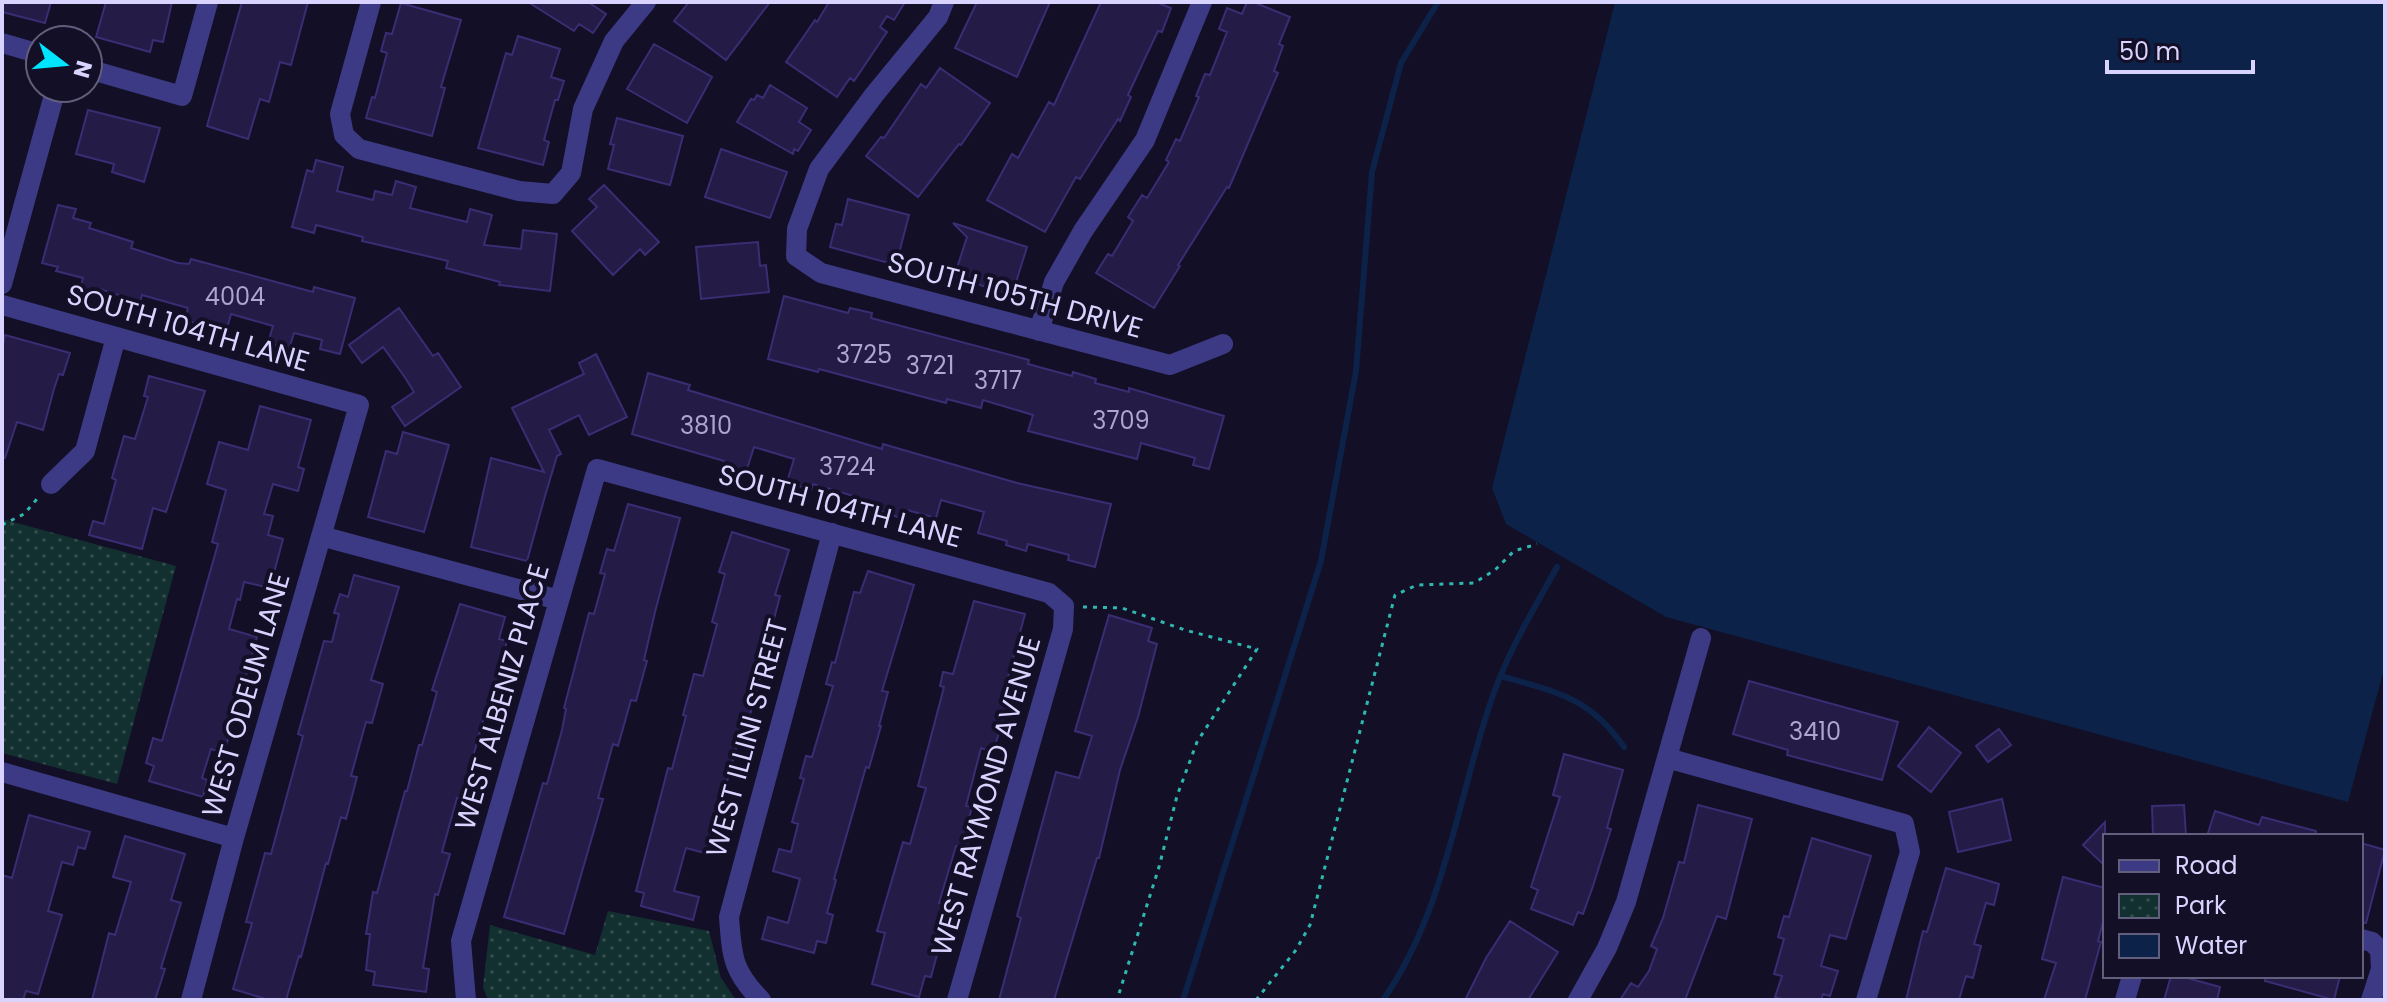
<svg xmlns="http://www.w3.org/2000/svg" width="2387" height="1002" viewBox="0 0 2387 1002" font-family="Poppins,sans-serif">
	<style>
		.park { fill: url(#park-dots) }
		.water { fill: #0c2248 }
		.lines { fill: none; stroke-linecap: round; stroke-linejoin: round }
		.stream { stroke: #0c2248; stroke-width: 6 }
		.building { fill: #241b47; stroke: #3b2d73; stroke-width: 2 }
		.path { stroke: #2fb8b0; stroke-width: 3; stroke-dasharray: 4 6; stroke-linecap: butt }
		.minor { stroke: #3d3a85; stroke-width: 20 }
		.labels { text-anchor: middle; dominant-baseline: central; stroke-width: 8; stroke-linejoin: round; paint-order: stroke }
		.number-label { font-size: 24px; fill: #aca6d1 }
		.street-label { font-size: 28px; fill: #d9d4ff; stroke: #130f26 }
	</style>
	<defs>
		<pattern id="park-dots" width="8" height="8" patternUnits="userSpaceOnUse" patternTransform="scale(2)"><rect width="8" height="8" fill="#12302f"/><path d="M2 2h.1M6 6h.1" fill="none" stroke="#344d4e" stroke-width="1.8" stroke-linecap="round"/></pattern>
	</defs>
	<rect width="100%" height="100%" fill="#130f26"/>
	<!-- park -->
	<path class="park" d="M2,519L176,566L117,784L2,753Z
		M608,911L709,931L721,978L736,1000H488L483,987L490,925L595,955Z"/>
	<!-- water -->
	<path class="water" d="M1615,2H2385V666L2348,802L1666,617L1506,524L1492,488Z"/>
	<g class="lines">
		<!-- stream -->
		<path class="stream" d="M1501,676C1556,692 1590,697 1624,747
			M1183,1000L1321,561L1356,371L1372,172L1401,63L1438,2
			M1383,1000C1444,913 1457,802 1490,704C1506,655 1532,612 1557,567"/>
	</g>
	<!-- building -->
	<path class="building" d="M2,2H51L45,23L2,12Z
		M106,2H172L163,42L153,40L150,52L96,37Z
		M242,2H308L291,65L280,62L269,102L260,99L248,139L207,126Z
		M528,2H588L606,14L593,33L579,24L574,31Z
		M689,2H770L726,60L674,21Z
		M829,2H905L894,20L887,16L880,27L887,32L854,81L850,78L837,97L786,62L815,20L817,22Z
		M977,2H1050L1017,77L955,48Z
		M1101,2H1156L1171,8L1162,32L1158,31L1147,54L1128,95L1131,97L1120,121L1118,119L1080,179L1076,177L1045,232L987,200L1012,154L1018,158L1049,102L1054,105Z
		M1247,2H1253L1290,17L1279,44L1283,46L1274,71L1278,73L1229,188L1227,187L1178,265L1180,266L1154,308L1096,273L1108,254L1112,256L1133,221L1128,217L1142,195L1147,198L1169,162L1166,160L1176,139L1180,141L1199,97L1196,96L1205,74L1210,75L1227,32L1219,29L1227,8L1242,14Z
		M401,3L461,20L441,87L445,88L432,136L366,118L372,97L375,98L387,53L381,51L386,33L392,34Z
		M518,36L560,49L551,77L564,81L558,100H555L544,140L549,142L543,165L478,148L506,53L512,55Z
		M654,44L712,77L687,123L627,89Z
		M940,68L990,103L961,145L959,144L918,197L866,156L881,137L884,138L921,84L926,88Z
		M770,85L807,108L799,122L811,130L798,151L794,149L793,154L737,122L751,99L754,100L757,95L763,98Z
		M88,110L160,128L144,182L112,172L114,164L76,154Z
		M617,118L683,136L670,185L608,169L614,145L610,144Z
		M721,149L787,172L770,218L705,197Z
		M316,160L343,167L337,191L373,200L375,191L392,195L396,181L416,187L410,208L467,222L470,209L492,215L484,245L521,249L523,230L557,234L550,291L499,285L500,282L446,268L448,261L362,241L363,237L316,225L314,233L292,227L307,170L313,172Z
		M604,185L659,242L645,255L640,249L613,275L572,231L597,207L589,199Z
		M848,199L909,215L896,265L830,247L836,224L842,225Z
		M58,205L76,209L73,218L91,223L89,228L133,242L131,248L178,263L189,264L191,259L313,292L314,287L355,298L340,354L320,349L322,340L294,333L289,349L268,343L273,326L231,314L226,332L185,320L188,308L142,295L140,302L100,289L99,294L80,289L83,278L56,271L58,267L42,263Z
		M953,223L1027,247L1012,295L954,277L967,237Z
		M758,242L760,266L766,265L769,292L701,299L696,247Z
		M784,296L848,313L850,308L872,313L871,318L1029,360L1028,364L1072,376L1073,372L1096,379L1095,383L1129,392V388L1224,416L1209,469L1193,465L1195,458L1141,443L1137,459L1028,431L1033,415L983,400L981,408L947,399L946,403L819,369L818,372L768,359Z
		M399,308L433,356L438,353L461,387L405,426L392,407L414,392L404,376L383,347L362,363L349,345Z
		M5,335L70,353L63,375L59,374L54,389L43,430L17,422L5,458H2V348Z
		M596,354L627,417L589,435L579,415L549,430L561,454L557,456L545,496L527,561L471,547L491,458L544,472L512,408L584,374L579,363Z
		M648,373L690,385L688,390L882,449L883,444L1017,483L1111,504L1095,567L1068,560L1069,555L1028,544L1026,551L1006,545L1007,541L978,533L984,512L941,500L936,518L907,510L904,519L879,511L880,506L866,502L867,500L813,484L811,490L787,482L794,459L754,447L746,472L723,466L724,461L632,434Z
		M149,376L205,391L166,512L153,508L142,549L89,535L93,521L104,524L116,480L112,478L124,436L135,439L148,397L144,396Z
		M260,406L311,420L298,467L304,469L298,491L273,484L264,514L273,516L268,535L283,539L270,588L244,582L240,600L237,599L229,629L257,637L224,753L211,749L202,778L207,780L203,797L149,781L154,766L146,763L153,738L162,741L218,544L212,542L226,490L207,484L219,442L248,450Z
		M403,432L449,445L424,532L368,517L386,451L397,454Z
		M628,504L680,518L655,612L644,660L647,661L636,701L631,700L618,746L613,744L598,798L603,799L564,934L504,917L543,783L547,784L562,730L566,709L564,708L589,613L594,614L605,574L600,573L607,549L614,551Z
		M732,532L789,550L775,595L780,596L769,638L763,636L755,665L763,667L745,733L741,731L722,800L725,801L712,855L686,848L674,891L699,897L693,920L641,906L644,893L636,891L668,768L672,769L686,716L683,715L694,674L703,676L717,624L712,622L725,574L719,572Z
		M868,571L914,585L882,691L888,692L879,726H881L869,768L866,767L834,879L836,880L827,913L833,915L826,943L817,941L814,953L762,939L768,917L788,923L800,879L773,871L779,849L791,852L798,824L792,822L804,779L800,778L806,756L812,757L833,686L826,684L832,662L835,663L854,592L860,593Z
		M354,575L399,587L371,680L383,684L372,723L366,722L351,776L357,777L346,819L341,817L328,864L326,863L301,957L299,956L286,1000H269L233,989L252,923L246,922L265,853L271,854L303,736L298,734L324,641L332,642L339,614L334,613L340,594L348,597Z
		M974,601L1025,614L1007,681L1013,682L1008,704L993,752L981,748L966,806L972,807L966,829L972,830L966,849L956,846L939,903L950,906L931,977L925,976L919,997L872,984L885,933L877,931L903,842L910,844L926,788L918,786L944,687L940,686L943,672L953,674Z
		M460,604L505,617L499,639L507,641L500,667L505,668L492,709L487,707L467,778L475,780L469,801L457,798L442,852L450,854L438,895L435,894L423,968L429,969L426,992L373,985L375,972L366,970L370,934H366L373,892L377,893L405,791H407L419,745H422L437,692L432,690Z
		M1109,615L1152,628L1148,641L1157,644L1138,717L1120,770L1099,858H1097L1054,1000H999L1021,918L1017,916L1056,772L1079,778L1092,736L1075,731Z
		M1749,681L1898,722L1882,780L1787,755L1788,750L1733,734Z
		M1929,727L1961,753L1931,792L1898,766Z
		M1999,729L2011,745L1988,762L1976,746Z
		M1564,754L1623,770L1607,828L1611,829L1593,886L1583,914L1578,912L1573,925L1531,909L1538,890L1531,887L1560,797L1553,795Z
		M2002,799L2011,840L1958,852L1949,812Z
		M1698,805L1752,819L1726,919L1717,916L1685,1000H1620L1631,983L1638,987L1649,971L1657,949L1651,946L1663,918L1679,862L1684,863Z
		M2184,805L2186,836H2153L2152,806Z
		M2215,811L2259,825L2262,817L2316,831L2315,836H2207Z
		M29,815L90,832L85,849L78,847L73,865L62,862L48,911L62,915L38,994L26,991L23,1000H2V875L12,878Z
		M2105,822V866L2083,845Z
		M125,836L185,854L171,900L181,903L161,968L165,969L155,1000H92L109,933L115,935L131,882L113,877Z
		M1812,838L1871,856L1846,939L1830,935L1821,966L1838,971L1830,996L1823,994L1821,1000H1786L1775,997L1782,976L1774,974L1784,939L1778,937L1784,916L1789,917Z
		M2361,843L2385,850L2366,923H2361Z
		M1946,868L1999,884L1994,905L1986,903L1974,944L1981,946L1973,978L1966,976L1959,1000H1906L1923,931L1927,932Z
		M2063,877L2105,888V914L2098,941L2101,942L2085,1000H2044L2056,963L2042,959Z
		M1510,921L1558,952L1528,1000H1465L1486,958Z
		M2171,976H2180L2220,987L2217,1000H2164Z
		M2266,976H2340L2334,1000L2265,981Z"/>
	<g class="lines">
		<!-- path -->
		<path class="path" d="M2,525L24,514L37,499
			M1083,607L1122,608L1185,630L1257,649L1197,742L1177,796L1159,867L1117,1000
			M1256,1000L1296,950L1310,925L1395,595L1417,585L1474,583L1495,570L1514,551L1537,544"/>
		<!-- minor -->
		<path class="minor" d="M371,2L340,114L344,135L359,149L519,191L553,194L571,173L583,109L614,41L646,2
			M944,2L938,17L874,95L819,169L797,229L796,256L821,273L1170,365L1223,344
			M2,43L40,54
			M88,69L182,96L208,2
			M2,284L56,88
			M2,305L359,405L234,838L191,1000
			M1039,331L1054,282L1083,231L1145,140L1202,2
			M51,484L85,451L116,337
			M321,536L559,600
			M1667,758L1904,824L1910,852L1866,1000
			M2,772L234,838
			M2361,939L2372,942L2380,950L2381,969L2371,1000
			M466,1000L461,941L597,469L1049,593L1064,606L1063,629L957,1000
			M761,1000C732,971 732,956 729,917L832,533
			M1578,1000L1607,948L1626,902L1701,638
			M2125,1000L2132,976"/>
	</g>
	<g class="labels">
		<!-- number labels -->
		<g class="number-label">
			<text x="235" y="296">4004</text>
			<text x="864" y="354">3725</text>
			<text x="930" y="365">3721</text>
			<text x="998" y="380">3717</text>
			<text x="1121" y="420">3709</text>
			<text x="706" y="425">3810</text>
			<text x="847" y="466">3724</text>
			<text x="1815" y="731">3410</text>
		</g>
		<!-- street labels -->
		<g class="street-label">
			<text transform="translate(1015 295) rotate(15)">SOUTH 105TH DRIVE</text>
			<text transform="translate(188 328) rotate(16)">SOUTH 104TH LANE</text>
			<text transform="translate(840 506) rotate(15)">SOUTH 104TH LANE</text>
			<text transform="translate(246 695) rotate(-74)">WEST ODEUM LANE</text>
			<text transform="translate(502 697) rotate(-74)">WEST ALBENIZ PLACE</text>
			<text transform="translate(747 738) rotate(-75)">WEST ILLINI STREET</text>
			<text transform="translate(986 796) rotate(-74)">WEST RAYMOND AVENUE</text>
		</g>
	</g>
	<!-- border -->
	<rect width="2387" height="1002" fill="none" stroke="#d9d4ff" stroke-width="8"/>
	<!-- legend -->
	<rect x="2103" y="834" width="260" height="144" fill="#130f26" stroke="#625e7d" stroke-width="2"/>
	<rect x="2119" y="860" width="40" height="12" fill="#3d3a85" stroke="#625e7d" stroke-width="2"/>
	<text x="2175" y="874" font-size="24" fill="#d9d4ff">Road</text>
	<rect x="2119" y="894" width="40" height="24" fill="url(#park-dots)" stroke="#625e7d" stroke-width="2"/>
	<text x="2175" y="914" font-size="24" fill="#d9d4ff">Park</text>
	<rect x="2119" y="934" width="40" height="24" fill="#0c2248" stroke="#625e7d" stroke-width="2"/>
	<text x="2175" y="954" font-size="24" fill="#d9d4ff">Water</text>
	<!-- north arrow -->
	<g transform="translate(64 64) rotate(106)"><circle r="38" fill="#130f26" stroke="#625e7d" stroke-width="2"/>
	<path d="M0-6L14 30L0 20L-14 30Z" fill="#00e5ff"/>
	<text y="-12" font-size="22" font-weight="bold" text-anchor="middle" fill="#d9d4ff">N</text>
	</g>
	<!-- scale -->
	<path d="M2107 60v12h146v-12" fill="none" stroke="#d9d4ff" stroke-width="4"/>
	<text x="2119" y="60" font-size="24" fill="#d9d4ff" stroke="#130f26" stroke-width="6" paint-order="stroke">50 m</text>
</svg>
